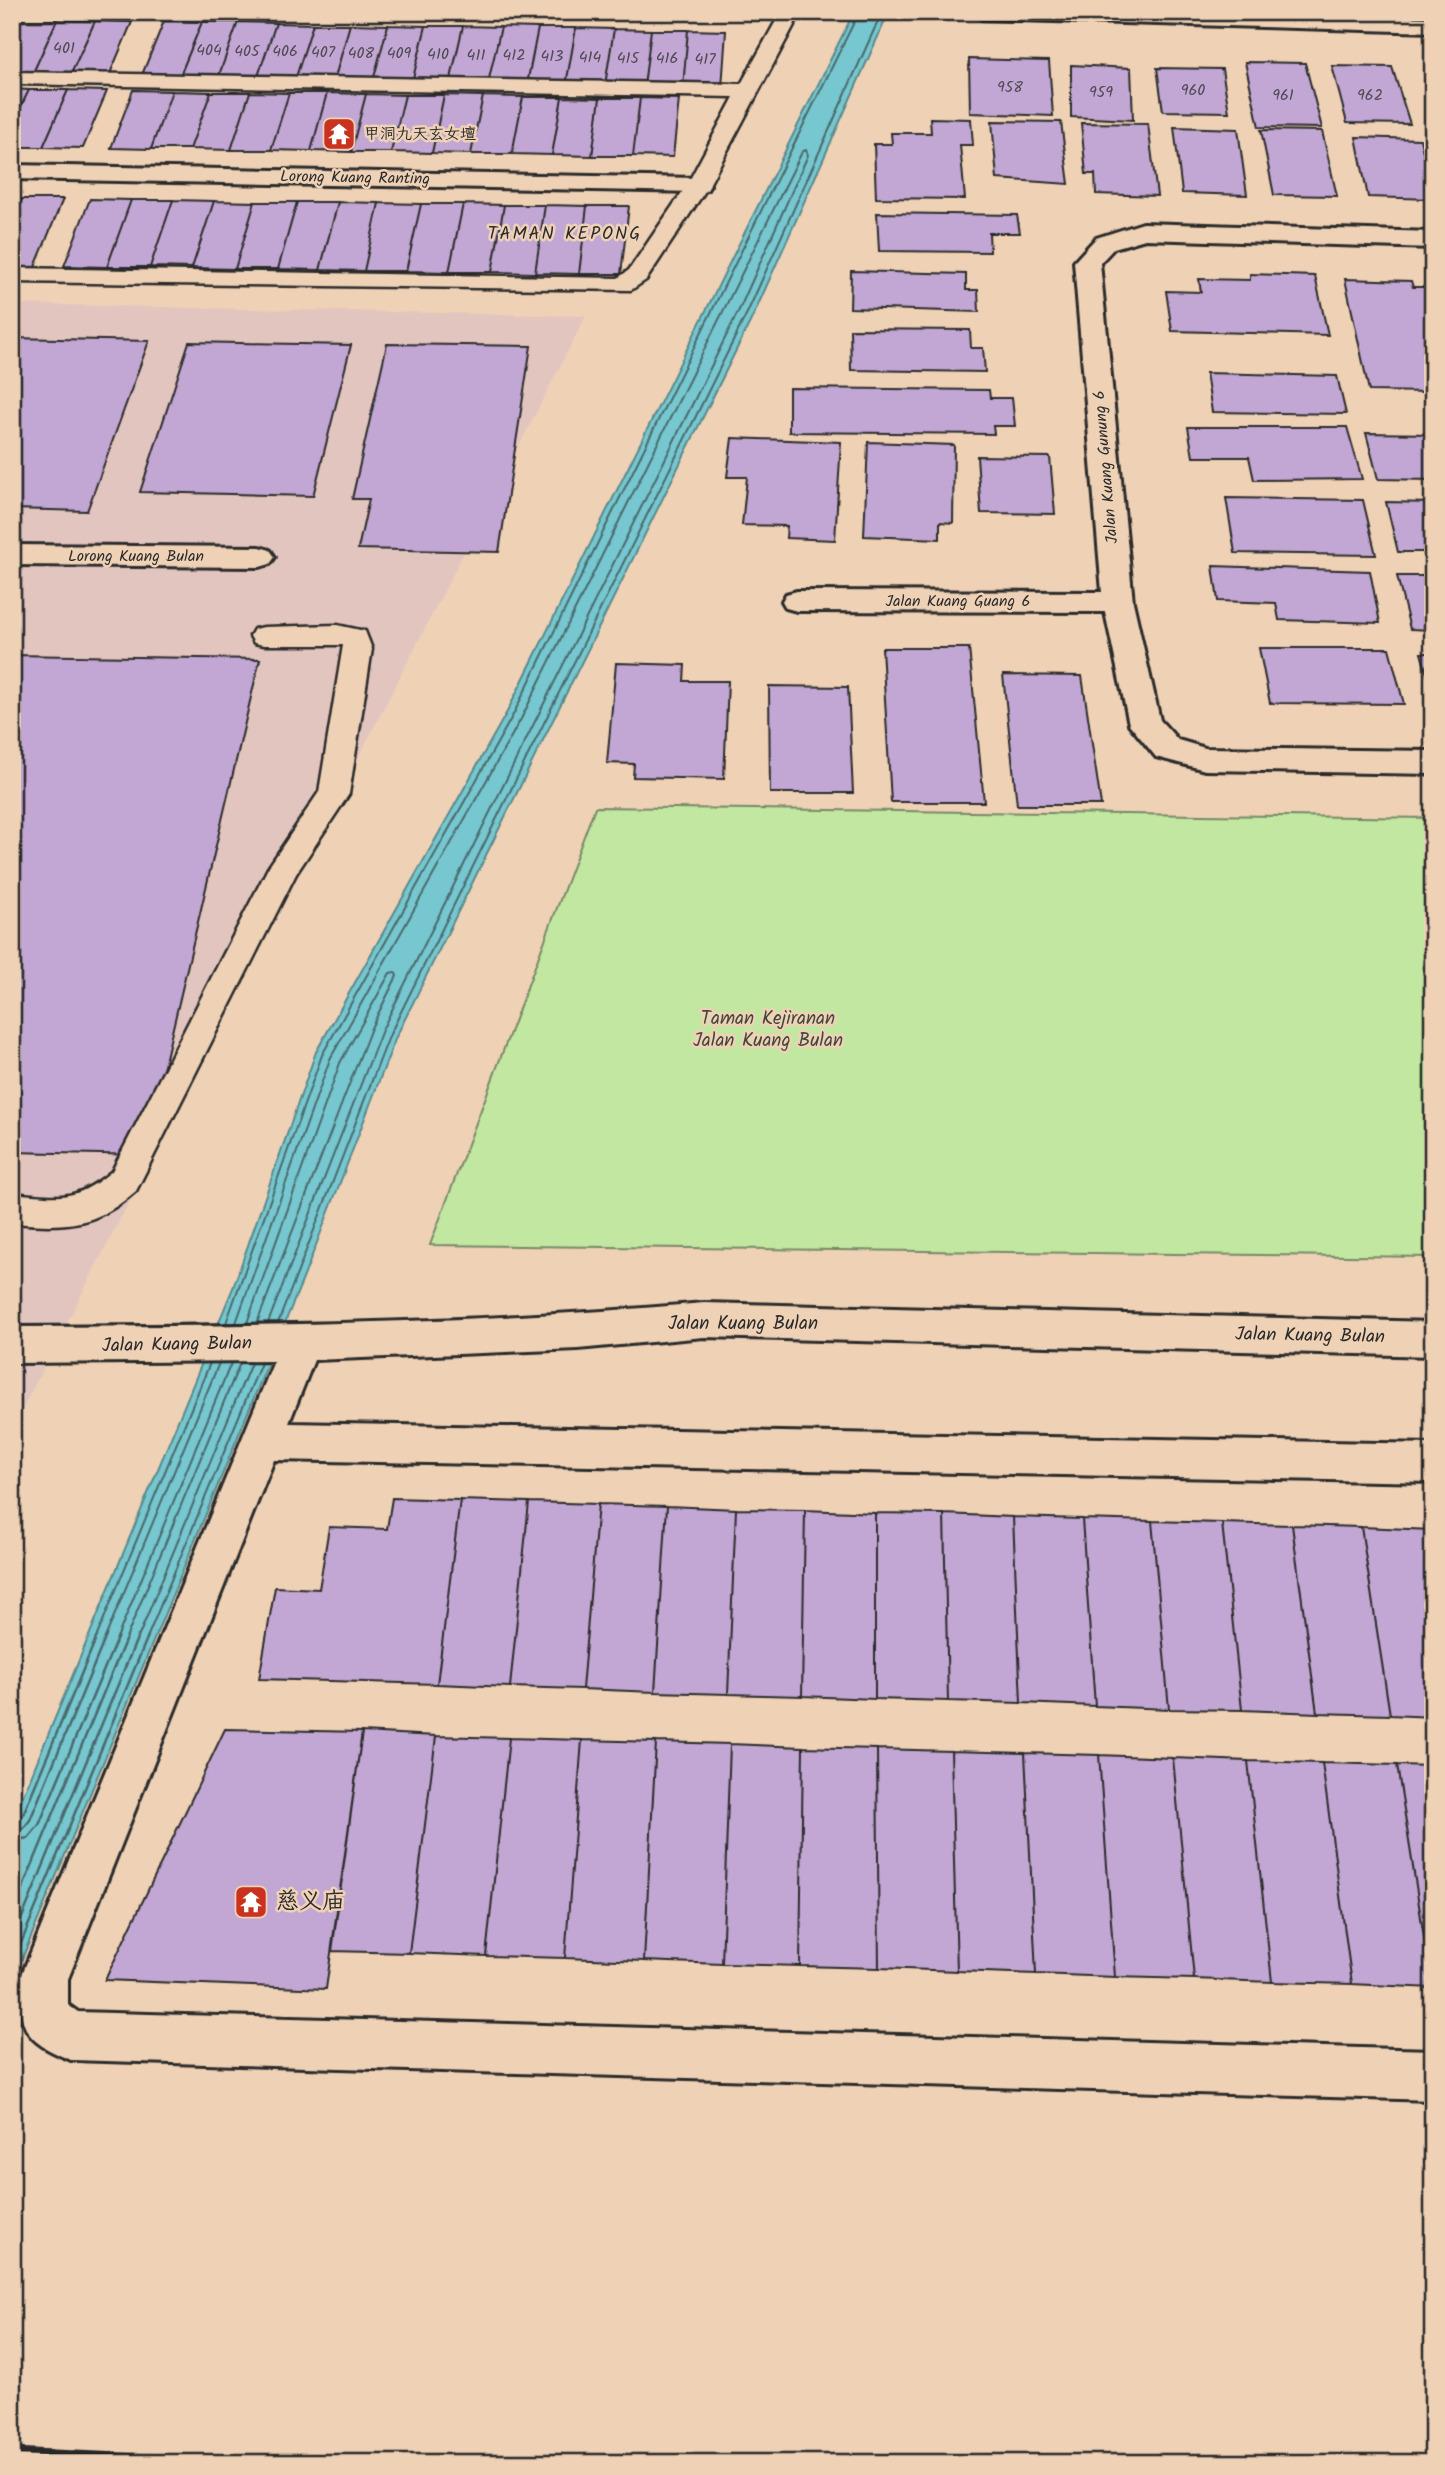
<svg xmlns="http://www.w3.org/2000/svg" width="1445" height="2475" viewBox="0 0 1445 2475" font-family="Kalam,'LXGW WenKai TC',sans-serif">
	<style>
		.built { fill: #e2c5bf }
		.green { fill: #c2e7a1; stroke: #768966; stroke-width: 2 }
		.water { fill: #76c7cf; stroke: #58898d; stroke-width: 2 }
		.lines { fill: none; stroke-linecap: round; stroke-linejoin: round }
		.shore-far1 { stroke: #49696d; stroke-width: 2 }
		.shore { stroke: #49696d; stroke-width: 2.5 }
		.building { fill: #c2a7d4; stroke: #2b2b2b; stroke-width: 2 }
		.service-casing { stroke: #2b2b2b; stroke-width: 5 }
		.minor-casing { stroke: #2b2b2b; stroke-width: 6 }
		.tertiary-casing { stroke: #2b2b2b; stroke-width: 6 }
		.service { fill: #efd2b6; fill-rule: evenodd }
		.minor { fill: #efd2b6; fill-rule: evenodd }
		.tertiary { fill: #efd2b6; fill-rule: evenodd }
		.rail { stroke: #2b2b2b; stroke-width: 7 }
		.labels { text-anchor: middle; dominant-baseline: central; stroke-width: 5; stroke-linejoin: round; paint-order: stroke }
		.number-label { font-size: 16px; fill: #514a55 }
		.far-poi-label { font-size: 16px; fill: #2b2b2b; stroke: #efd2b6; text-anchor: start }
		.far-street-label { font-size: 16px; fill: #2b2b2b; stroke: #efd2b6 }
		.far-neighbourhood-label { font-size: 18px; letter-spacing: 2px; fill: #2b2b2b; stroke: #efd2b6 }
		.park-label { font-size: 19px; fill: #42473d; stroke: #efd2b6 }
		.street-label { font-size: 19px; fill: #2b2b2b; stroke: #efd2b6 }
		.near-poi-label { font-size: 23px; fill: #2b2b2b; stroke: #efd2b6; text-anchor: start }
	</style>
	<rect width="100%" height="100%" fill="#efd2b6"/>
	<filter id="ink" filterUnits="userSpaceOnUse"><feTurbulence type="fractalNoise" baseFrequency=".0143" numOctaves="2"/><feDisplacementMap in="SourceGraphic" scale="14" xChannelSelector="R" yChannelSelector="G"/><feConvolveMatrix kernelMatrix="1 2 1 2 8 2 1 2 1" color-interpolation-filters="sRGB"/></filter>
	<g filter="url(#ink)">
		<!-- built -->
		<path class="built" d="M12,304L586,316L12,1429Z"/>
		<!-- green -->
		<path class="green" d="M595,807L1433,818V1257L430,1245Z"/>
		<!-- water -->
		<path class="water" d="M854,12H889L754,314L396,1037L303,1279L12,1983V1822L233,1288L316,1052L507,712Z"/>
		<g class="lines">
			<!-- shore-far1 -->
			<path class="shore-far1" d="M226,1323L322,1055L513,715L859,12
				M236,1323L330,1059L521,719L802,152L806,150L808,155L740,308L382,1030L268,1323
				M247,1323L340,1063L390,973L395,972L397,976L371,1028L257,1323
				M278,1323L390,1034L748,311L882,12
				M96,1638L210,1363
				M105,1638L219,1363
				M117,1638L231,1363
				M126,1638L240,1363
				M138,1638L251,1363
				M147,1638L261,1363"/>
			<!-- shore -->
			<path class="shore" d="M12,1822L22,1817L97,1636
				M12,1831L23,1829L30,1820L106,1636
				M12,1841L28,1838L39,1825L118,1636
				M12,1914L127,1636
				M12,1942L138,1636
				M12,1965L148,1636"/>
		</g>
		<!-- building -->
		<path class="building" d="M21,20H57L32,75L12,74V37Z
			M57,20L95,21L70,76L32,75Z
			M95,21L132,22L109,76H70Z
			M164,21L202,22L179,78L141,77Z
			M202,22H238L218,78H179Z
			M238,22L276,23L257,79L218,78Z
			M276,23L313,24L295,80L257,79Z
			M313,24H350L334,81L295,80Z
			M350,24L388,25L373,81H334Z
			M388,25L426,26L412,82L373,81Z
			M426,26H463L450,83L412,82Z
			M463,26L501,27L488,83H450Z
			M501,27L538,28L527,84L488,83Z
			M538,28H576L566,85L527,84Z
			M576,28L614,29L605,85H566Z
			M614,29L651,30L644,86L605,85Z
			M651,30H688L683,87L644,86Z
			M688,30L726,31L722,88L683,87Z
			M969,59L1049,61L1053,116L970,113Z
			M1245,62L1305,63L1322,128L1259,127Z
			M1071,65L1131,68L1133,120L1071,117Z
			M1332,66L1392,67L1410,124L1347,123Z
			M1157,68L1222,69L1229,112L1163,111Z
			M12,89L29,90L12,125Z
			M29,90H68L43,147H12V125Z
			M68,90L107,91L83,148L43,147Z
			M133,90L172,91L151,149L111,148Z
			M172,91L211,92L190,149H151Z
			M211,92H250L231,150L190,149Z
			M250,92L289,93L271,150H231Z
			M289,93H327L311,151L271,150Z
			M327,93L366,94L351,152L311,151Z
			M366,94L405,95L391,152H351Z
			M405,95H444L432,153L391,152Z
			M444,95L483,96L471,154L432,153Z
			M483,96L523,97L512,154H471Z
			M523,97H562L552,155L512,154Z
			M562,97L600,98L592,156L552,155Z
			M600,98H640L633,156H592Z
			M640,98L679,99L673,157L633,156Z
			M930,118L971,119L973,145H960L965,199L876,198L874,144H892L891,133H931Z
			M992,121L1061,122L1069,184L997,179Z
			M1081,123L1148,124L1157,196L1096,194L1095,174H1086Z
			M1174,127L1238,129L1247,195L1182,193Z
			M1261,130L1322,131L1337,196L1274,195Z
			M1356,137L1420,139L1424,156H1433V176H1428L1433,199L1368,197Z
			M12,198L22,199L12,221Z
			M22,199H63L35,267H12V221Z
			M90,199L131,200L107,267L64,266Z
			M131,200H173L150,267H107Z
			M173,200L214,201L192,268L150,267Z
			M214,201L255,202L235,269L192,268Z
			M255,202H297L278,269H235Z
			M297,202H338L320,270L278,269Z
			M338,202L379,203L364,271L320,270Z
			M379,203L421,204L406,271H364Z
			M421,204H463L449,272L406,271Z
			M463,204L504,205L492,272H449Z
			M504,205H545L535,273L492,272Z
			M545,205L587,206L579,274L535,273Z
			M587,206H629L621,274H579Z
			M877,213L1017,215L1020,233H989L990,252L879,251Z
			M851,271L966,274V290H978L979,312L850,308Z
			M1250,274L1315,276L1328,335L1172,331L1166,291L1201,292L1199,279L1250,280Z
			M1345,279L1411,281L1413,287H1433V375H1426L1430,392L1369,391Z
			M850,329L970,330L971,348H983L985,372L851,370Z
			M12,338L149,341L87,511L12,509Z
			M189,342L351,345L313,496L140,492Z
			M387,344L531,346L499,552L358,549L369,499H352Z
			M1206,373L1337,376L1346,414L1212,412Z
			M789,388L989,390L990,398H1012L1015,426H993L994,434L789,432Z
			M1188,427H1347L1362,479L1254,480L1249,457H1193Z
			M1366,433L1433,434V480L1378,479Z
			M732,438L841,442L835,540L786,538L787,526L742,525L747,477H727Z
			M868,442L954,445L953,523L940,522V539L864,536Z
			M977,456L1050,457L1055,514L981,513Z
			M1226,498L1363,500L1376,555L1235,553Z
			M1386,502L1433,503V552H1398Z
			M1213,566L1370,571L1380,623L1279,620L1276,603L1218,601Z
			M1397,576H1433V630L1410,629Z
			M882,648H969L984,802H891Z
			M1259,648H1389L1404,704L1270,703Z
			M1421,653H1433V695Z
			M12,655L260,659L143,1155L12,1152Z
			M616,663L685,665L684,681H728L724,779L633,777L634,764L607,763Z
			M1003,675L1082,676L1101,805H1017Z
			M769,686L848,687L853,793H770Z
			M392,1498L460,1500L437,1684L259,1679L275,1587L319,1589L329,1527L387,1529Z
			M460,1500L529,1502L510,1687L437,1684Z
			M529,1502L598,1504L582,1689L510,1687Z
			M598,1504L667,1506L655,1692L582,1689Z
			M667,1506L736,1509L728,1694L655,1692Z
			M736,1509L805,1510L802,1696L728,1694Z
			M805,1510L875,1513V1699L802,1696Z
			M875,1513L944,1514L948,1701L875,1699Z
			M944,1514L1013,1517L1021,1703L948,1701Z
			M1013,1517L1082,1519L1095,1706L1021,1703Z
			M1082,1519L1152,1521L1169,1709L1095,1706Z
			M1152,1521L1222,1523L1242,1710L1169,1709Z
			M1222,1523L1292,1525L1317,1713L1242,1710Z
			M1292,1525L1361,1527L1390,1715L1317,1713Z
			M1361,1527L1432,1530L1433,1717L1390,1715Z
			M225,1729L362,1732L326,1989L105,1980Z
			M362,1732L436,1736L409,1953L332,1951Z
			M436,1736L509,1738L486,1956L409,1953Z
			M509,1738L582,1740L565,1958L486,1956Z
			M582,1740L656,1742L644,1961L565,1958Z
			M656,1742L730,1744L722,1964L644,1961Z
			M730,1744L803,1747L800,1966L722,1964Z
			M803,1747L877,1749L879,1968L800,1966Z
			M877,1749L951,1751L957,1971L879,1968Z
			M951,1751L1025,1753L1036,1974L957,1971Z
			M1025,1753L1099,1755L1115,1977L1036,1974Z
			M1099,1755L1173,1758L1194,1979L1115,1977Z
			M1173,1758L1248,1761L1272,1982L1194,1979Z
			M1248,1761L1322,1763L1352,1984L1272,1982Z
			M1322,1763L1397,1765L1432,1988L1352,1984Z
			M1397,1765L1433,1766V1988H1432Z"/>
		<g class="lines">
			<defs>
				<path id="service" d="M781,12H801L709,185L646,280L631,290L12,282V268L618,278L629,270L687,185L734,97L12,84V72L741,84Z
					M337,625L365,631L372,649L349,794L296,874L136,1191C94,1228 65,1227 12,1223V1193C59,1197 74,1203 112,1171L268,868L319,792L343,645H264L254,643L250,636L254,629L264,627Z"/>
				<path id="minor" d="M12,165L698,178L707,180L710,185L707,190L698,192L12,179Z
					M1143,223L1433,232V248L1145,239L1114,248L1100,263L1133,602L1160,720L1178,740L1205,748L1433,751V774L1205,770L1156,757L1129,724L1105,612L797,611L786,608L782,601L786,594L797,591L1102,592L1074,262L1096,238Z
					M12,545L260,547L270,550L275,557L270,564L260,567L12,565Z
					M704,1303L1433,1322V1356L704,1337L578,1349L314,1360L289,1423L1433,1444V1482L274,1460L68,1979V2005L78,2012L1433,2050V2100L71,2060C22,2040 20,2029 20,1979L274,1361L12,1363V1327C243,1326 474,1324 704,1303Z"/>
				<path id="tertiary" d="M971,12H1226L1433,18V32L982,19Z"/>
			</defs>
			<!-- service casing -->
			<use href="#service" class="service-casing"/>
			<!-- minor casing -->
			<use href="#minor" class="minor-casing"/>
			<!-- tertiary casing -->
			<use href="#tertiary" class="tertiary-casing"/>
			<!-- service -->
			<use href="#service" class="service"/>
			<!-- minor -->
			<use href="#minor" class="minor"/>
			<!-- tertiary -->
			<use href="#tertiary" class="tertiary"/>
			<!-- rail -->
			<path class="rail" d="M12,2451L272,2463"/>
		</g>
	</g>
	<!-- icons -->
	<defs>
		<symbol id="temple-square" viewBox="-11 -11 22 22"><rect x="-9" y="-9" width="18" height="18" rx="4" fill="#c8321e" stroke="#efd2b6"/><path d="M0-6L5-2H3V0L6.5 2.5H4V6H1.5V3h-3V6H-4V2.5H-6.5L-3 0V-2H-5Z" fill="#fff"/></symbol>
	</defs>
	<g fill-rule="evenodd">
		<use href="#temple-square" x="320" y="115" width="38" height="38"/>
		<use href="#temple-square" x="232" y="1883" width="38" height="38"/>
	</g>
	<g class="labels">
		<!-- number labels -->
		<g class="number-label">
			<text x="64" y="48">401</text>
			<text x="209" y="50">404</text>
			<text x="247" y="51">405</text>
			<text x="285" y="51">406</text>
			<text x="323" y="52">407</text>
			<text x="361" y="53">408</text>
			<text x="399" y="53">409</text>
			<text x="438" y="54">410</text>
			<text x="476" y="55">411</text>
			<text x="514" y="55">412</text>
			<text x="552" y="56">413</text>
			<text x="590" y="57">414</text>
			<text x="628" y="58">415</text>
			<text x="667" y="58">416</text>
			<text x="705" y="59">417</text>
			<text x="1010" y="87">958</text>
			<text x="1193" y="90">960</text>
			<text x="1101" y="92">959</text>
			<text x="1283" y="95">961</text>
			<text x="1370" y="95">962</text>
		</g>
		<!-- far-poi labels -->
		<g class="far-poi-label">
			<text x="364" y="134">甲洞九天玄女壇</text>
		</g>
		<!-- far-street labels -->
		<g class="far-street-label">
			<text transform="translate(355 178) rotate(1)">Lorong Kuang Ranting</text>
			<text transform="translate(1106 467) rotate(-95)">Jalan Kuang Gunung 6</text>
			<text x="136" y="556">Lorong Kuang Bulan</text>
			<text x="958" y="601">Jalan Kuang Guang 6</text>
		</g>
		<!-- far-neighbourhood labels -->
		<g class="far-neighbourhood-label">
			<text x="565" y="234">TAMAN KEPONG</text>
		</g>
		<!-- park labels -->
		<g class="park-label">
			<text x="768" y="1019">Taman Kejiranan<tspan x="768" dy="22">Jalan Kuang Bulan</tspan></text>
		</g>
		<!-- street labels -->
		<g class="street-label">
			<text x="743" y="1324">Jalan Kuang Bulan</text>
			<text transform="translate(1310 1336) rotate(1)">Jalan Kuang Bulan</text>
			<text transform="translate(177 1345) rotate(-1)">Jalan Kuang Bulan</text>
		</g>
		<!-- near-poi labels -->
		<g class="near-poi-label">
			<text x="276" y="1902">慈义庙</text>
		</g>
	</g>
	<!-- margin -->
	<rect width="1445" height="2475" fill="none" stroke="#efd2b6" stroke-width="42"/>
	<rect x="21" y="21" width="1403" height="2433" fill="none" stroke="#2b2b2b" stroke-width="2.5" filter="url(#ink)"/>
</svg>
